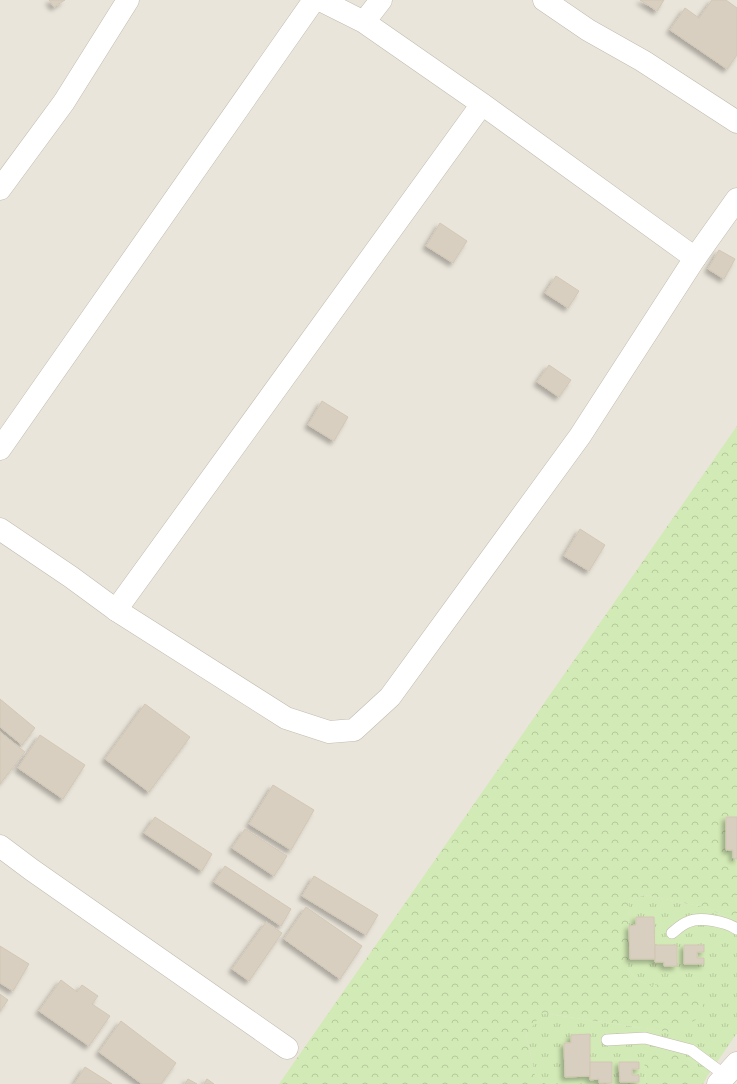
<svg xmlns="http://www.w3.org/2000/svg" width="737" height="1084" viewBox="0 0 737 1084" font-family="'Asap Condensed',sans-serif">
	<style>
		.residential { fill: #eae5da }
		.grass { fill: url(#grass-tufts) }
		.forest { fill: url(#forest-crowns) }
		.building { fill: #d8cfc1; stroke: #d3c7b4; filter: url(#shadow) }
		.lines { fill: none; stroke-linecap: round; stroke-linejoin: round }
		.service-casing { stroke: #c2bbae; stroke-width: 12 }
		.minor-casing { stroke: #c2bbae; stroke-width: 23 }
		.tertiary-casing { stroke: #c2bbae; stroke-width: 23 }
		.service { stroke: #fff; stroke-width: 11 }
		.minor { stroke: #fff; stroke-width: 22 }
		.tertiary { stroke: #fff; stroke-width: 22 }
	</style>
	<defs>
		<pattern id="grass-tufts" width="24" height="20" patternUnits="userSpaceOnUse"><rect width="24" height="20" fill="#d2eab5"/><path d="M3 7l-1-3M5 7V3M7 7l1-3M15 17l-1-3M17 17v-4M19 17l1-3" fill="none" stroke="#b6ca9c"/></pattern>
		<pattern id="forest-crowns" width="20" height="18" patternUnits="userSpaceOnUse"><rect width="20" height="18" fill="#d2eab5"/><path d="M2 6a3 3 0 1 1 6 0M12 15a3 3 0 1 1 6 0" fill="none" stroke="#b6ca9c"/></pattern>
		<filter id="shadow"><feDropShadow dx="-3.5" dy="3.5" stdDeviation="2" flood-color="#0004"/></filter>
	</defs>
	<rect width="100%" height="100%" fill="#f6f3ec"/>
	<!-- residential -->
	<path class="residential" d="M0,0H737V1084H0Z"/>
	<!-- grass -->
	<path class="grass" d="M645,895L704,907L737,921V1033L708,1075L688,1058L644,1060L646,1084H546L535,1075L526,1035L541,1013L670,1032L674,980L651,986L636,979L628,969L629,900Z"/>
	<!-- forest -->
	<path class="forest" d="M737,426V921L704,907L645,895L629,900L628,969L636,979L651,986L674,980L690,985L704,1001L700,1018L670,1032L542,1013L526,1035L535,1075L546,1084H279Z
		M662,1051L688,1058L708,1075L703,1084H646L644,1060Z"/>
	<!-- building -->
	<path class="building" d="M49,0H65L54,7Z
		M640,0H664L657,11Z
		M712,0H726L737,8V55L727,69L670,30L685,8L699,18Z
		M440,223L467,241L453,263L426,246Z
		M719,250L735,259L724,279L708,269Z
		M556,276L579,291L568,308L545,293Z
		M549,365L571,380L559,397L537,382Z
		M322,401L348,417L334,441L308,425Z
		M580,529L605,545L589,571L564,556Z
		M0,699L35,728L22,745L0,727Z
		M145,704L190,737L149,792L105,759Z
		M0,732L25,752L0,784Z
		M40,735L85,765L63,799L18,768Z
		M273,785L314,810L291,850L249,824Z
		M155,817L212,854L202,871L144,833Z
		M726,817H737V859L733,858V850H726Z
		M245,829L287,856L274,876L232,848Z
		M225,866L291,909L281,926L214,882Z
		M314,876L378,915L366,935L302,896Z
		M306,907L362,946L340,979L284,939Z
		M636,917H654L655,959H630L629,926L636,925Z
		M266,922L282,933L249,981L232,969Z
		M655,945H677V966H664V962H655Z
		M684,945H704V952H697V958H704V964H684Z
		M0,946L29,964L13,991L0,983Z
		M61,980L77,992L82,985L98,996L92,1004L110,1016L89,1046L39,1011Z
		M0,994L8,1000L0,1011Z
		M121,1021L176,1063L161,1084H142L99,1052Z
		M590,1034V1076L565,1077L564,1043H571V1035Z
		M590,1062H612V1083H599V1079L590,1080Z
		M619,1062H639V1069H632V1075H639V1082H620Z
		M85,1067L112,1084H74Z
		M188,1079L197,1084H185Z
		M207,1079L214,1084H204Z"/>
	<g class="lines">
		<defs>
			<path id="service" d="M672,933C677,929 682,924 688,922C700,916 726,922 737,929
				M607,1040L645,1038L691,1050L726,1076"/>
			<path id="minor" d="M320,0L364,22L482,104L695,258
				M544,0L588,30L643,61L737,122
				M364,22L381,0
				M0,189L64,102L128,0
				M0,449L314,0
				M116,610L482,104
				M0,846L32,870L287,1048
				M718,1084L737,1063"/>
			<path id="tertiary" d="M0,529L71,577L116,610L286,718L329,732L354,730L390,697L580,436L695,258L737,199"/>
		</defs>
		<!-- service casing -->
		<use href="#service" class="service-casing"/>
		<!-- minor casing -->
		<use href="#minor" class="minor-casing"/>
		<!-- tertiary casing -->
		<use href="#tertiary" class="tertiary-casing"/>
		<!-- service -->
		<use href="#service" class="service"/>
		<!-- minor -->
		<use href="#minor" class="minor"/>
		<!-- tertiary -->
		<use href="#tertiary" class="tertiary"/>
	</g>
</svg>
